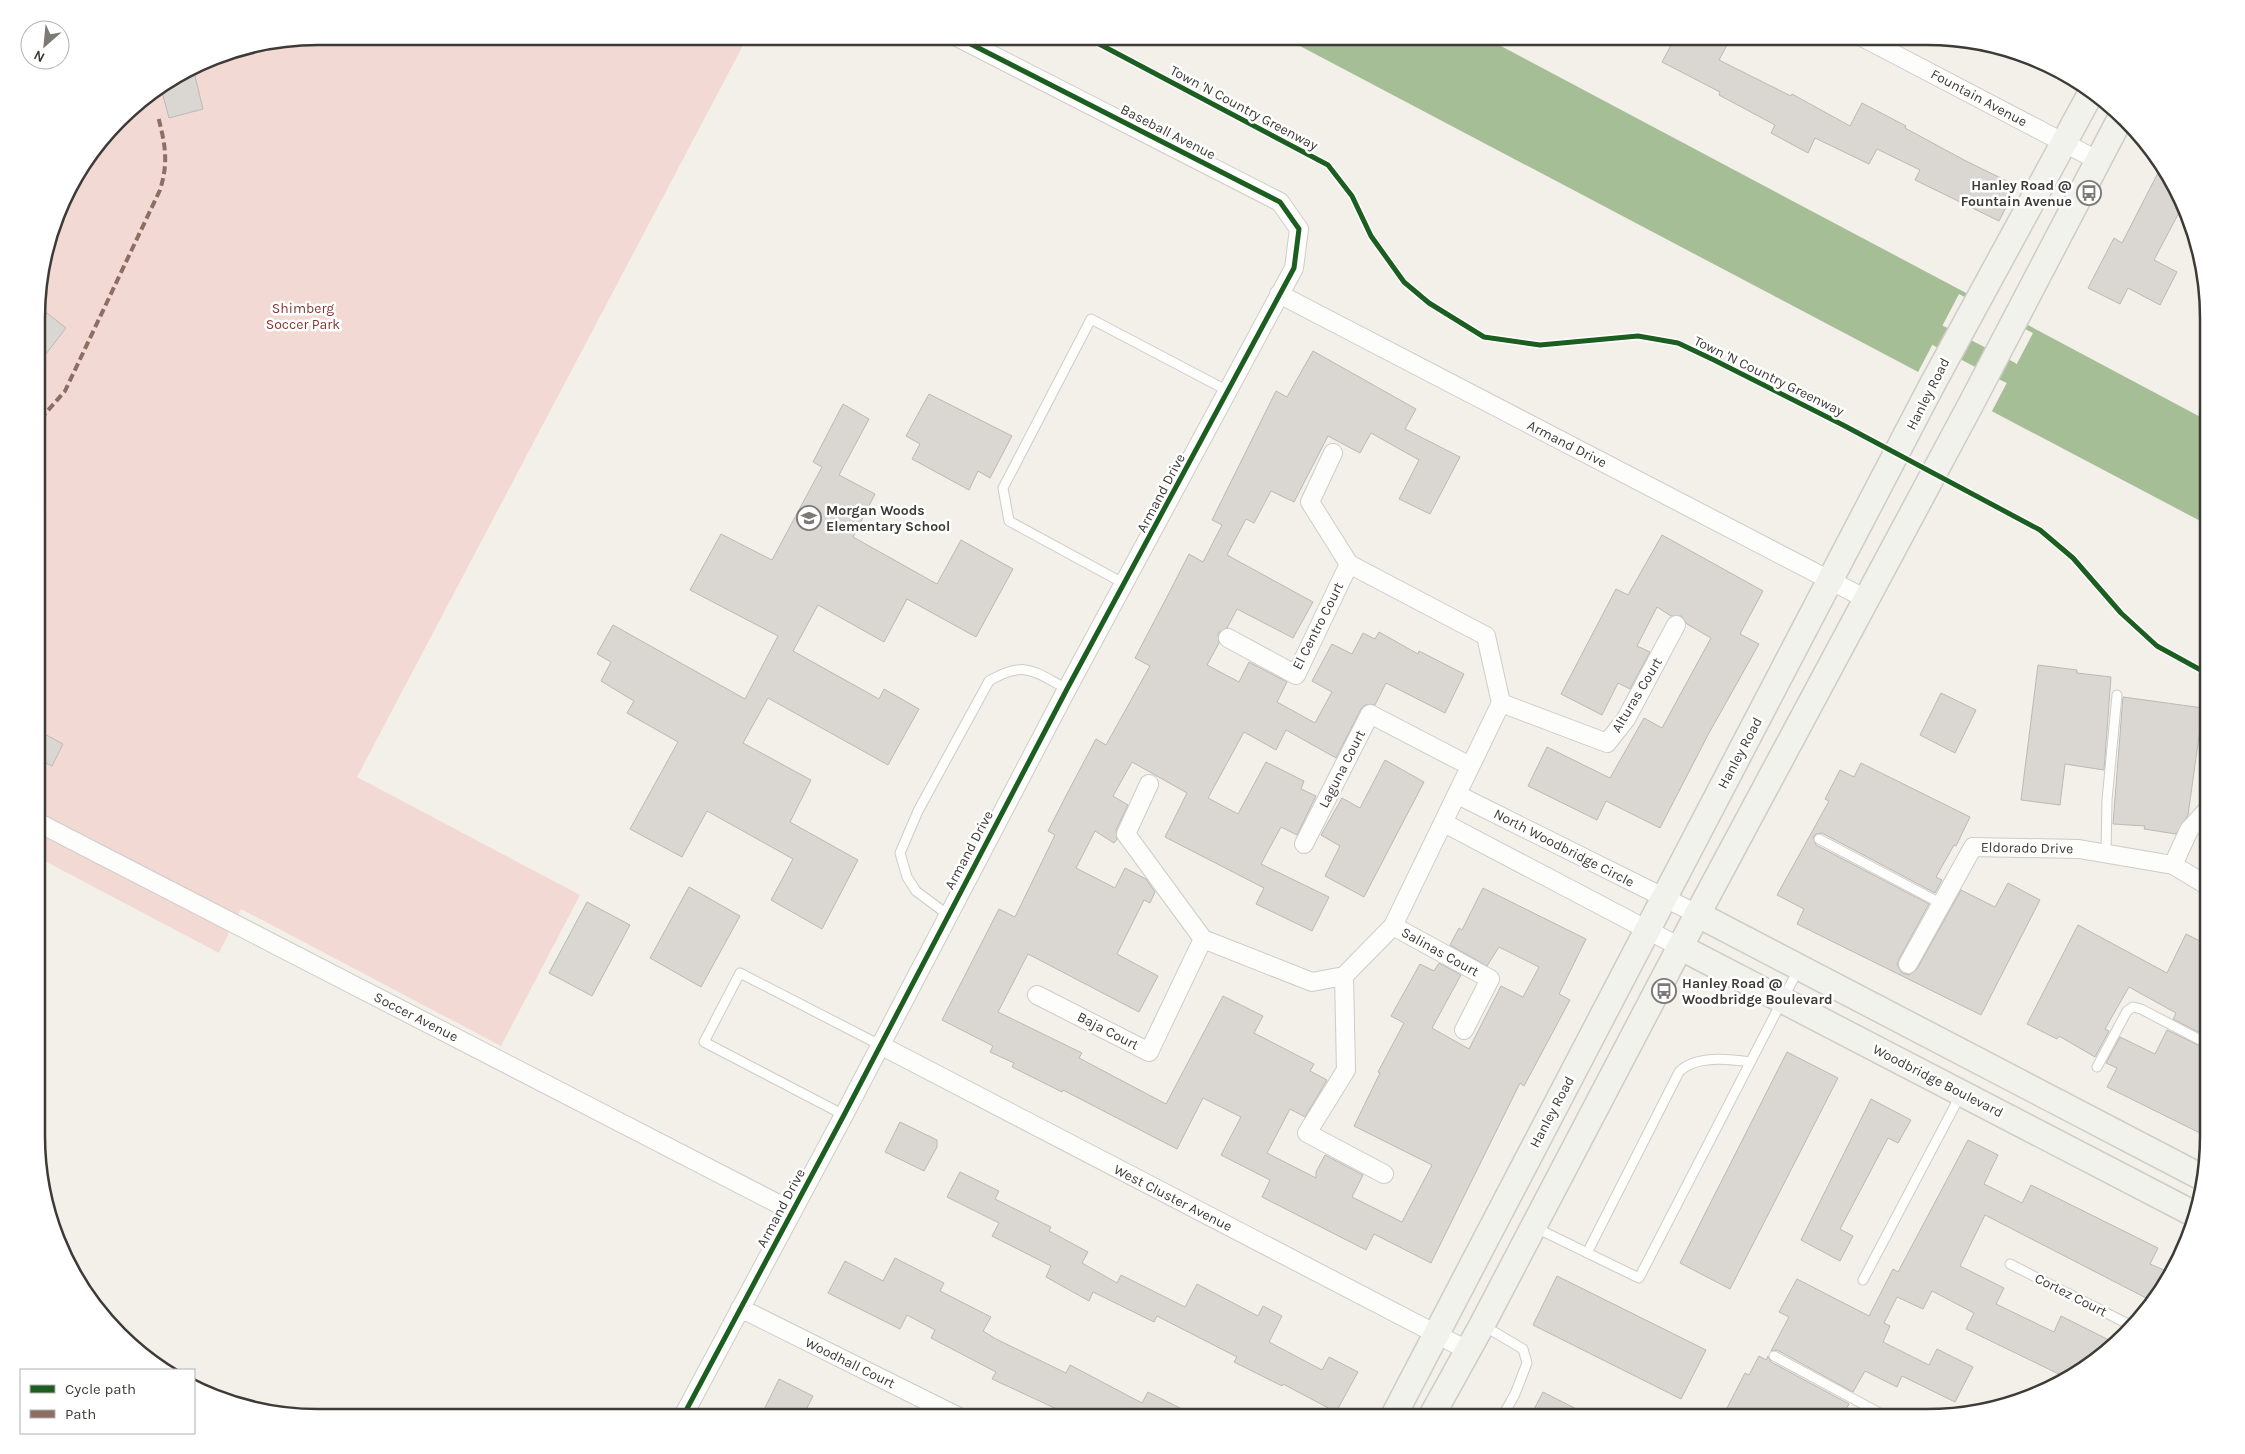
<svg xmlns="http://www.w3.org/2000/svg" width="2245" height="1454" viewBox="0 0 2245 1454" font-family="Karla,sans-serif">
	<style>
		.green { fill: #f3d9d4 }
		.water { fill: #a6be96 }
		.pier { fill: #f3f0ea }
		.lines { fill: none; stroke-linecap: round; stroke-linejoin: round }
		.canal { stroke: #a6be96; stroke-width: 22 }
		.building { fill: #dad7d3; stroke: #bcb9b5 }
		.lane-casing { stroke: #cfccc8; stroke-width: 11 }
		.street-casing { stroke: #cfccc8; stroke-width: 20 }
		.secondary-casing { stroke: #cfccc8; stroke-width: 28 }
		.lane { stroke: #fdfdfc; stroke-width: 9 }
		.street { stroke: #fdfdfc; stroke-width: 18 }
		.secondary { stroke: #f2f2ed; stroke-width: 25 }
		.quiet { stroke: #8d6e63; stroke-width: 4; stroke-dasharray: 8 4; stroke-linecap: butt }
		.cycleway-casing { stroke: #fff; stroke-width: 8 }
		.cycleway { stroke: #1b5e20; stroke-width: 5 }
		.labels { text-anchor: middle; dominant-baseline: central; stroke-width: 5; stroke-linejoin: round; paint-order: stroke }
		.street-label { font-size: 14px; fill: #3e3b37; stroke: #fff }
		.poi-label { font-size: 14px; font-weight: bold; fill: #3e3b37; stroke: #fff; text-anchor: start }
		.park-label { font-size: 14px; fill: #86332f; stroke: #fff }
		.rim { fill: none; stroke: #3e3b37; stroke-width: 2.5 }
	</style>
	<rect width="100%" height="100%" fill="#f3f0ea"/>
	<!-- green -->
	<path class="green" d="M318,36H748L357,777L580,895L501,1046L241,909L219,953L39,858V281L65,193L132,106L210,58Z"/>
	<!-- water -->
	<path class="water" d="M1281,36H1482L1968,294L1924,375Z
		M2026,324L2208,421V525L1982,406Z"/>
	<!-- pier -->
	<path class="pier" d="M1959,294L1968,299L1924,378L1917,374Z
		M2021,327L2033,333L1991,413L1981,408Z"/>
	<g class="lines">
		<!-- canal -->
		<path class="canal" d="M1939,336L2009,372"/>
	</g>
	<!-- building -->
	<path class="building" d="M1676,36H1732L1719,60L1791,96L1792,94L1850,126L1862,103L1906,126L1905,128L1964,160L2017,186L1999,221L1915,180L1920,170L1877,149L1869,164L1815,138L1808,153L1771,133L1775,125L1719,95L1720,92L1662,62Z
		M193,68L203,109L169,118L161,88Z
		M2162,165L2171,178L2183,205L2154,260L2177,272L2160,305L2128,288L2120,304L2088,288L2114,238L2122,243Z
		M39,307L66,328L39,363Z
		M1313,351L1416,409L1405,429L1460,457L1430,514L1399,499L1419,460L1371,433L1360,453L1328,436L1294,502L1271,491L1254,523L1246,519L1227,555L1313,602L1293,638L1237,609L1227,628L1218,633L1219,643L1207,665L1239,682L1249,662L1287,682L1277,702L1315,723L1332,692L1312,681L1332,644L1352,654L1363,633L1375,639L1379,632L1418,654L1419,651L1464,674L1445,713L1386,683L1375,705H1365L1361,709L1336,758L1286,730L1276,750L1244,732L1208,798L1238,814L1266,762L1304,781L1301,789L1316,796L1297,835L1281,827L1261,864L1329,897L1312,931L1256,904L1264,888L1165,837L1187,793L1132,762L1113,796L1128,805L1116,830L1117,839L1114,843L1095,831L1076,868L1115,888L1125,868L1146,879L1155,892L1150,903L1144,900L1117,954L1158,976L1139,1012L1028,954L998,1012L1082,1053L1079,1058L1166,1104L1223,996L1263,1016L1254,1033L1314,1064L1310,1071L1327,1080L1305,1117L1290,1109L1267,1153L1316,1178V1172L1325,1155L1363,1175L1352,1197L1402,1222L1432,1165L1354,1126L1380,1073L1378,1072L1404,1023L1391,1016L1420,964L1434,971L1439,963L1461,975L1432,1028L1469,1049L1501,986L1523,997L1539,967L1499,947L1487,966L1450,945L1459,928L1462,930L1483,888L1586,939L1559,994L1570,1000L1524,1086L1520,1083L1431,1263L1374,1234L1366,1250L1262,1197L1270,1180L1221,1155L1241,1117L1203,1098L1177,1149L1063,1090L1062,1092L1012,1067L1014,1063L990,1052L993,1046L942,1020L999,909L1015,917L1055,835L1048,831L1069,790L1096,739L1106,745L1150,666L1135,658L1169,593L1189,554L1203,562L1222,525L1212,520L1276,391L1287,397Z
		M929,394L1012,436L990,478L978,471L969,490L912,459L920,444L906,436Z
		M843,404L869,419L839,475L875,494L853,537L937,584L961,540L1013,569L976,637L907,599L884,642L818,605L793,651L879,699L884,689L919,709L888,765L768,698L743,743L811,780L790,822L858,860L822,929L771,900L793,859L707,811L682,857L630,829L678,742L627,713L634,701L601,681L611,662L597,654L613,625L745,699L778,636L690,590L721,534L772,560L822,467L813,462Z
		M1662,535L1763,591L1740,634L1759,644L1709,733L1660,828L1606,801L1597,820L1528,786L1547,747L1610,778L1644,718L1662,728L1711,638L1687,624L1681,616H1671L1657,607L1637,646L1650,652L1630,689L1618,683L1602,715L1561,694L1616,589L1628,595Z
		M2038,665L2077,670V673L2111,677L2104,770L2065,764L2060,805L2021,800Z
		M1941,693L1976,710L1955,753L1920,735Z
		M2123,697L2203,708L2188,815L2176,834L2144,829L2145,826L2113,824Z
		M39,731L63,744L52,766L39,760Z
		M1385,760L1424,782L1364,897L1325,876L1340,846L1321,835L1342,798L1360,808Z
		M1861,763L1970,817L1956,846L1954,845L1936,877L1942,880L1935,893L1822,833L1816,834L1813,837L1816,845L1929,904L1899,959L1897,965L1902,973L1909,975L1917,969L1961,890L1995,907L2008,883L2040,900L1981,1015L1797,924L1804,909L1777,895L1829,801L1825,799L1840,770L1854,777Z
		M689,887L740,916L701,987L650,958Z
		M587,902L630,925L592,996L549,973Z
		M2078,925L2167,973L2186,934L2208,945V1037L2173,1019L2176,1013L2129,987L2105,1029L2109,1031L2095,1057L2059,1036L2057,1039L2027,1024Z
		M2167,1030L2208,1050V1137L2107,1087L2117,1068L2106,1063L2120,1037L2155,1054Z
		M1787,1052L1838,1078L1730,1289L1680,1263Z
		M1871,1099L1911,1120L1898,1143L1888,1138L1840,1229L1853,1236L1840,1261L1801,1240Z
		M900,1122L937,1140V1147L924,1171L885,1152Z
		M1968,1140L1998,1155L1984,1184L2022,1203L2031,1185L2158,1248L2150,1264L2164,1270L2150,1300L1985,1215L1960,1266L2004,1288L1996,1304L2054,1332L2061,1316L2117,1344L2113,1348L2069,1379L1966,1329L1974,1313L1932,1291L1923,1309L1897,1297L1884,1323L1890,1326L1883,1342L1929,1365L1937,1349L1973,1367L1955,1402L1902,1376L1897,1387L1865,1371L1853,1392L1777,1350L1771,1351L1789,1317L1779,1312L1797,1279L1869,1316L1893,1269L1898,1272Z
		M960,1172L999,1191L995,1199L1051,1227L1049,1231L1088,1252L1082,1263L1117,1283L1121,1275L1185,1307L1197,1284L1258,1316L1263,1306L1282,1316L1269,1342L1322,1370L1329,1357L1358,1372L1336,1412L1283,1384L1282,1386L1234,1362L1237,1357L1157,1316L1154,1322L1093,1292L1089,1301L1046,1277L1051,1266L992,1236L999,1223L947,1197Z
		M895,1258L944,1283L940,1291L991,1317L983,1331L996,1339L1066,1373L1070,1365L1142,1403L1148,1392L1198,1417H1074L992,1379L996,1372L931,1338L935,1330L907,1315L900,1329L828,1293L845,1261L883,1281Z
		M1557,1276L1706,1350L1681,1399L1533,1325Z
		M1759,1356L1766,1360L1768,1356L1771,1362L1849,1404L1842,1417H1745L1727,1408L1745,1373L1749,1375Z
		M779,1379L813,1396L802,1418H760Z
		M1543,1392L1592,1417H1530Z"/>
	<g class="lines">
		<defs>
			<path id="lane" d="M1125,584L1009,521L1003,488L1091,319L1228,391
				M1819,839L1942,904
				M2106,853L2107,800L2117,695
				M948,915L916,891L907,877L900,853L918,811L989,681C1025,660 1033,671 1067,689
				M2097,1067L2127,1011L2133,1007L2141,1009L2208,1044
				M844,1115L704,1042L740,973L880,1045
				M1534,1227L1639,1278L1799,968
				M1587,1253L1679,1072C1695,1055 1729,1059 1750,1062
				M2010,1264L2132,1326
				M1863,1280L1961,1094
				M1484,1326L1523,1349L1527,1363L1515,1394L1502,1417
				M1774,1356L1887,1417"/>
			<path id="street" d="M1860,36L2097,160
				M1279,294L1866,599
				M1228,638L1296,675L1349,564
				M1501,703L1607,743L1626,719L1676,625
				M1149,784L1126,834L1203,939L1312,982L1344,976L1393,926L1501,703L1486,636L1349,564L1310,502L1333,453
				M1458,795L1697,914
				M39,823L792,1211
				M1444,823L1680,947
				M1304,844L1370,714L1470,766
				M2173,865L2189,830L2208,809
				M1393,926L1490,979L1464,1030
				M1908,964L1973,847L2079,849L2173,865L2208,886
				M1344,976L1346,1070L1307,1133L1384,1174
				M1037,995L1149,1052L1203,939
				M880,1045L1467,1350
				M740,1308L961,1418
				M682,1418L844,1115L1067,689L1294,268L1299,229L1280,202L955,36"/>
			<path id="secondary" d="M1697,914L2203,1178
				M1680,947L2196,1215
				M1393,1417L1932,385L2092,91
				M1431,1417L1482,1325L1680,947L1971,404L2121,117"/>
		</defs>
		<!-- lane casing -->
		<use href="#lane" class="lane-casing"/>
		<!-- street casing -->
		<use href="#street" class="street-casing"/>
		<!-- secondary casing -->
		<use href="#secondary" class="secondary-casing"/>
		<!-- lane -->
		<use href="#lane" class="lane"/>
		<!-- street -->
		<use href="#street" class="street"/>
		<!-- secondary -->
		<use href="#secondary" class="secondary"/>
		<!-- quiet -->
		<path class="quiet" d="M39,415L43,416L65,391L160,190C169,161 165,144 158,116"/>
		<defs>
			<path id="cycleway" d="M1084,36L1328,165L1352,196L1371,236L1404,282L1429,303L1484,337L1540,345L1638,336L1678,343L1714,360L1843,425L2040,530L2073,558L2121,613L2157,646L2208,674
				M682,1418L844,1115L1067,689L1294,268L1299,229L1280,202L955,36"/>
		</defs>
		<!-- cycleway casing -->
		<use href="#cycleway" class="cycleway-casing"/>
		<!-- cycleway -->
		<use href="#cycleway" class="cycleway"/>
	</g>
	<!-- icons -->
	<defs>
		<symbol id="bus-ring" viewBox="-11 -11 22 22"><circle r="9.5" fill="#fff" stroke="#7d7a76" stroke-width="1.5"/><path d="M-5-6H5V4H4V6H2V4H-2V6H-4V4H-5ZM-3.5-4V0h7V-4ZM-3.5 1.2v1.5H-2V1.2ZM2 1.2v1.5H3.5V1.2Z" fill="#7d7a76"/></symbol>
		<symbol id="school-ring" viewBox="-11 -11 22 22"><circle r="9.5" fill="#fff" stroke="#7d7a76" stroke-width="1.5"/><path d="M0-5L7-2L0 1L-7-2ZM-4 1L0 2.5L4 1V4Q0 6-4 4Z" fill="#7d7a76"/></symbol>
	</defs>
	<g fill-rule="evenodd">
		<use href="#bus-ring" x="2075" y="179" width="28" height="28"/>
		<use href="#school-ring" x="795" y="504" width="28" height="28"/>
		<use href="#bus-ring" x="1650" y="977" width="28" height="28"/>
	</g>
	<g class="labels">
		<!-- street labels -->
		<g class="street-label">
			<text transform="translate(1979 98) rotate(28)">Fountain Avenue</text>
			<text transform="translate(1244 108) rotate(28)">Town 'N Country Greenway</text>
			<text transform="translate(1168 132) rotate(27)">Baseball Avenue</text>
			<text transform="translate(1769 376) rotate(26)">Town 'N Country Greenway</text>
			<text transform="translate(1928 394) rotate(-63)">Hanley Road</text>
			<text transform="translate(1567 444) rotate(27)">Armand Drive</text>
			<text transform="translate(1161 493) rotate(-62)">Armand Drive</text>
			<text transform="translate(1318 626) rotate(-63)">El Centro Court</text>
			<text transform="translate(1637 695) rotate(-59)">Alturas Court</text>
			<text transform="translate(1740 753) rotate(-62)">Hanley Road</text>
			<text transform="translate(1342 769) rotate(-63)">Laguna Court</text>
			<text transform="translate(1564 848) rotate(27)">North Woodbridge Circle</text>
			<text transform="translate(2027 848) rotate(1)">Eldorado Drive</text>
			<text transform="translate(969 850) rotate(-62)">Armand Drive</text>
			<text transform="translate(1440 952) rotate(29)">Salinas Court</text>
			<text transform="translate(416 1017) rotate(27)">Soccer Avenue</text>
			<text transform="translate(1108 1031) rotate(27)">Baja Court</text>
			<text transform="translate(1938 1081) rotate(27)">Woodbridge Boulevard</text>
			<text transform="translate(1552 1112) rotate(-62)">Hanley Road</text>
			<text transform="translate(1173 1198) rotate(27)">West Cluster Avenue</text>
			<text transform="translate(781 1208) rotate(-62)">Armand Drive</text>
			<text transform="translate(2071 1295) rotate(27)">Cortez Court</text>
			<text transform="translate(850 1363) rotate(26)">Woodhall Court</text>
		</g>
		<!-- poi labels -->
		<g class="poi-label">
			<text x="2072" y="185" text-anchor="end">Hanley Road @<tspan x="2072" dy="16">Fountain Avenue</tspan></text>
			<text x="826" y="510">Morgan Woods<tspan x="826" dy="16">Elementary School</tspan></text>
			<text x="1682" y="983">Hanley Road @<tspan x="1682" dy="16">Woodbridge Boulevard</tspan></text>
		</g>
		<!-- park labels -->
		<g class="park-label">
			<text x="303" y="308">Shimberg<tspan x="303" dy="16">Soccer Park</tspan></text>
		</g>
	</g>
	<!-- crop -->
	<path d="M0 0H2245V1454H0ZM318 45H1927A273 273 0 0 1 2200 318V1136A273 273 0 0 1 1927 1409H318A273 273 0 0 1 45 1136V318A273 273 0 0 1 318 45Z" fill="#fff" fill-rule="evenodd"/>
	<path class="rim" d="M318 45H1927A273 273 0 0 1 2200 318V1136A273 273 0 0 1 1927 1409H318A273 273 0 0 1 45 1136V318A273 273 0 0 1 318 45Z"/>
	<!-- legend -->
	<rect x="20" y="1369" width="175" height="65" fill="#ffffff" stroke="#b2b1af"/>
	<rect x="30" y="1385" width="25" height="8" fill="#1b5e20" stroke="#b2b1af"/>
	<text x="65" y="1394" font-size="15" fill="#3e3b37">Cycle path</text>
	<rect x="30" y="1410" width="25" height="8" fill="#8d6e63" stroke="#b2b1af"/>
	<text x="65" y="1419" font-size="15" fill="#3e3b37">Path</text>
	<!-- north arrow -->
	<g transform="translate(45 45) rotate(207)"><circle r="24" fill="#ffffff" stroke="#b2b1af"/>
	<path d="M0-4L9 19L0 12L-9 19Z" fill="#7d7a76"/>
	<text y="-8" font-size="14" font-weight="bold" text-anchor="middle" fill="#3e3b37">N</text>
	</g>
</svg>
